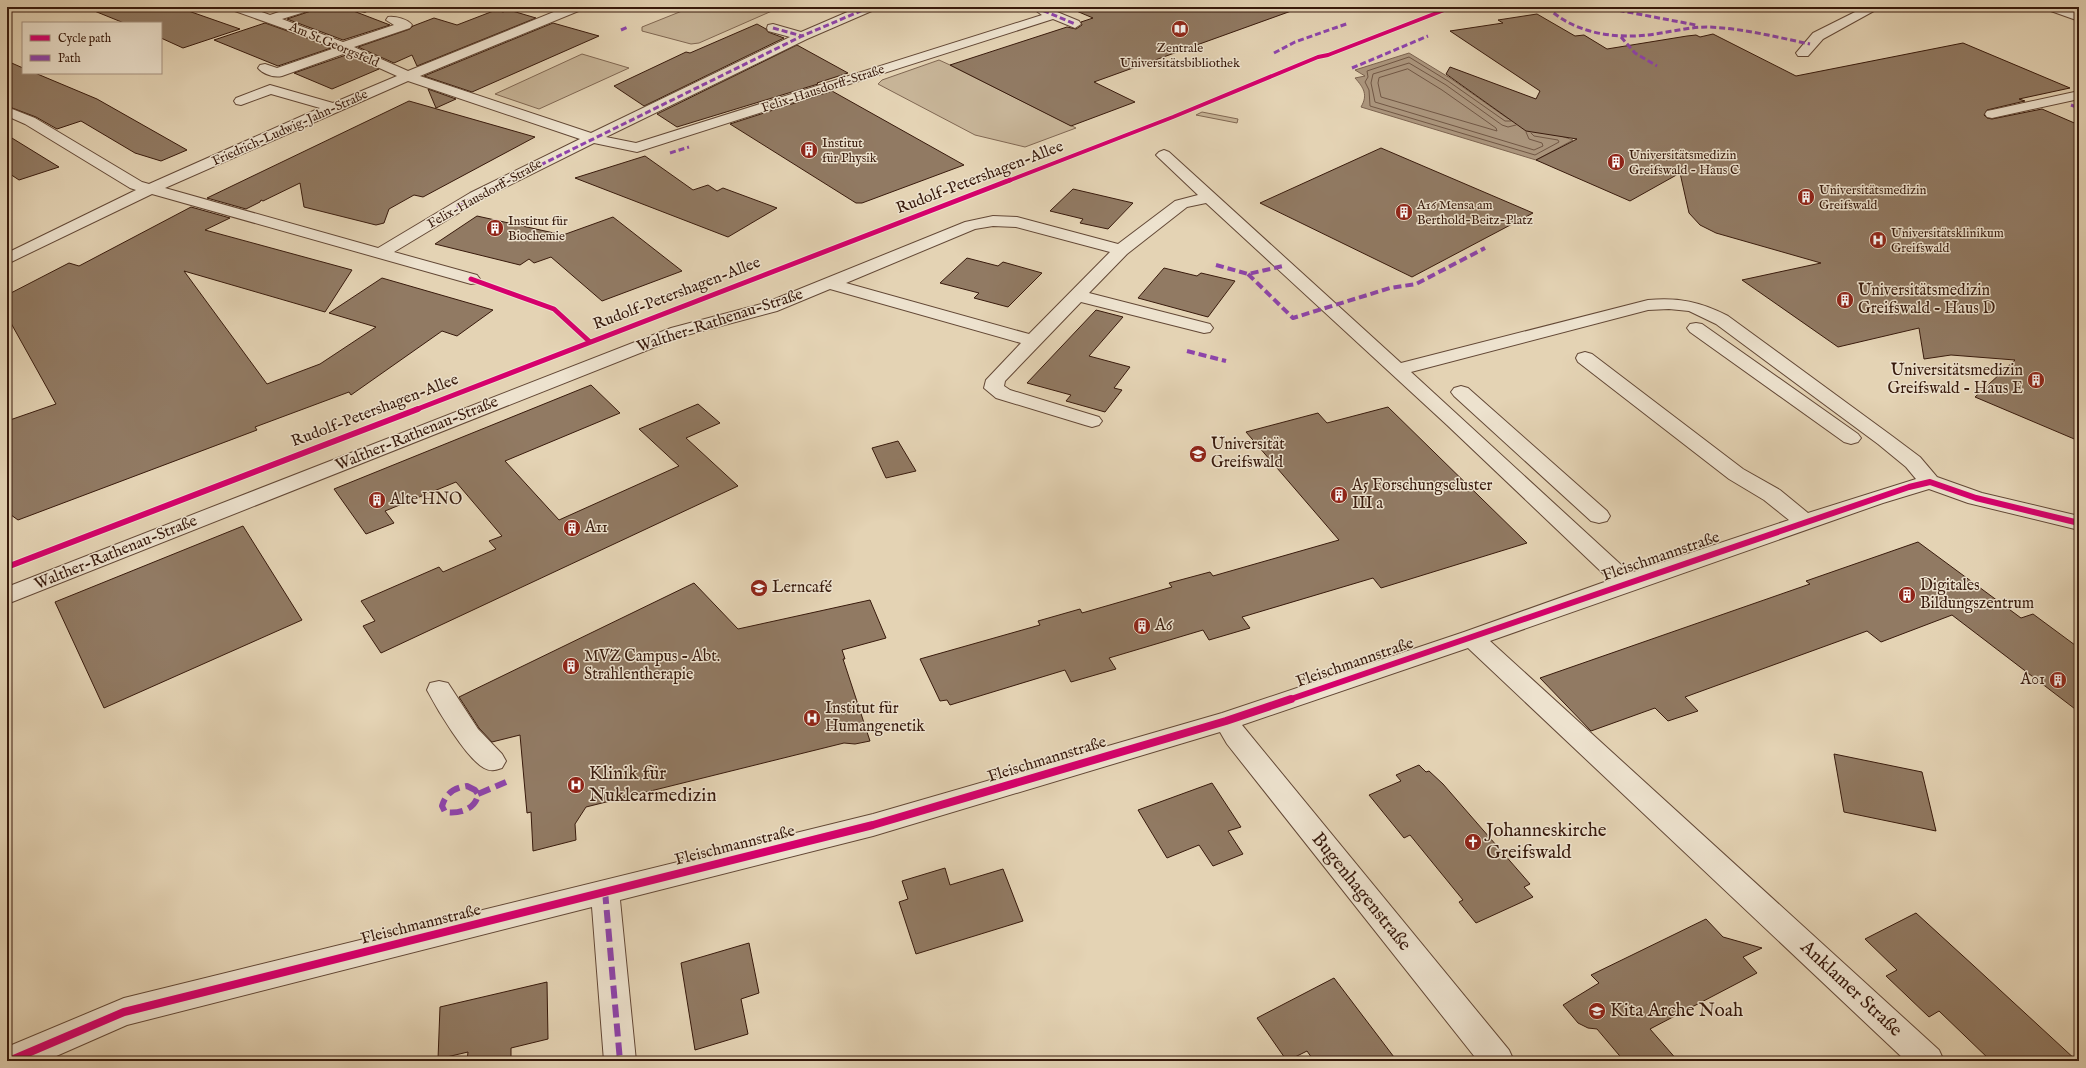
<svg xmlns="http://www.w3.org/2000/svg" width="2086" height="1068" viewBox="0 0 2086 1068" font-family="'IM FELL English',serif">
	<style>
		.green { fill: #c7b497; stroke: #806752 }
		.water { fill: #aa947b; stroke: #7c634f }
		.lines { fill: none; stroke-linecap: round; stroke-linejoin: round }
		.shore { stroke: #715744; stroke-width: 1 }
		.building { fill: #917a63; stroke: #381a0c }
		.minor-casing { stroke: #634836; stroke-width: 2 }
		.minor { fill: #ede2ce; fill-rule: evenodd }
		.quiet-far2 { stroke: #8e44ad; stroke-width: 3; stroke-dasharray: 6 3; stroke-linecap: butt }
		.quiet-far1 { stroke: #8e44ad; stroke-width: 4; stroke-dasharray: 8 4; stroke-linecap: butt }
		.quiet { stroke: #8e44ad; stroke-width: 6; stroke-dasharray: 13 6; stroke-linecap: butt }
		.cycleway-far3-casing { stroke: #ede2ce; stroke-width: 5.5 }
		.cycleway-far2-casing { stroke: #ede2ce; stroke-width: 7 }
		.cycleway-far1-casing { stroke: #ede2ce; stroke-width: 8 }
		.cycleway-casing { stroke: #ede2ce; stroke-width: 10 }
		.cycleway-far3 { stroke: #d6006c; stroke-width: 4 }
		.cycleway-far2 { stroke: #d6006c; stroke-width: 5 }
		.cycleway-far1 { stroke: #d6006c; stroke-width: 6 }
		.cycleway { stroke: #d6006c; stroke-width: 8 }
		.labels { text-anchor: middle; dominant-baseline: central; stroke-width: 3; stroke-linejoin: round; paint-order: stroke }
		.far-street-label { font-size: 13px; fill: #381a0c; stroke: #ede2ce }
		.far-poi-label { font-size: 13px; fill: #381a0c; stroke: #ede2ce; text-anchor: start }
		.street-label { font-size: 16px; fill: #381a0c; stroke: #ede2ce }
		.poi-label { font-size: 16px; fill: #381a0c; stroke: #ede2ce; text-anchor: start }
		.near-poi-label { font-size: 19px; fill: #381a0c; stroke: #ede2ce; text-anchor: start }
		.near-street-label { font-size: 19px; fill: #381a0c; stroke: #ede2ce }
	</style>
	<rect width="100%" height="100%" fill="#e4d3b4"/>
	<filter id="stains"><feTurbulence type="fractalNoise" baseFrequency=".005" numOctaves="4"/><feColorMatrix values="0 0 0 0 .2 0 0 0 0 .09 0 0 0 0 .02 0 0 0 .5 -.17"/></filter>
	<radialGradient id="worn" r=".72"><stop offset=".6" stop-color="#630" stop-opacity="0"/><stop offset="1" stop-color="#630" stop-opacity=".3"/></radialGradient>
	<!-- green -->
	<path class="green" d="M692,7H781L699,43L691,44L642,31V27Z
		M582,54L629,68L539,109L495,94Z
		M939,60L950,65L1076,128L1025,147L975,135L878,84L882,80Z
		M1202,112L1238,119L1237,123L1196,115Z"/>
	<!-- water -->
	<path class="water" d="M1409,53L1450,78L1507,118L1573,140L1536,160L1361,107C1368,95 1364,88 1355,78L1365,76L1355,70Z"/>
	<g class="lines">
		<!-- shore -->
		<path class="shore" d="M1408,69L1442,90L1496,128L1497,131L1381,97L1378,83L1379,78Z
			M1511,121H1505L1448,81L1409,57L1367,71L1368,77L1365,82L1369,90L1370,106L1535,155L1559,142L1558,140L1534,136L1531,133
			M1516,125L1508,127L1502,125L1446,85L1409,63L1373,74L1371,83L1375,102L1534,150L1543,146L1542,143L1529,139L1526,132"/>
	</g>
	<!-- building -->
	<path class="building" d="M177,7L240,29L183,48L161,38V23H124L87,8Z
		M315,7H343L390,25L343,40L287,19L311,11Z
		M1067,7H1293L1294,10L1094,82L1135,102L1071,126L950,65L1067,27L1076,29L1082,25L1081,22L1093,18Z
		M496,10L503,12L509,10L536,18L417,66L412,55L394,63L358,47L410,29L413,26L434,18L457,25Z
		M1537,14L1575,36L1584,35L1607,49L1687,36L1696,35L1700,37L1713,34L1796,76L1963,43L2070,88L2019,99L2025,101L1987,110L1984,115L1987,118L1992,119L2042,109L2079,125V441L1975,397L2015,360L1951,355L1924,359L1919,328L1838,347L1742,280L1821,263L1716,233L1700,225L1689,213L1680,173L1630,201L1536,160L1577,139L1526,131L1446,74L1450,67L1536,99L1540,91L1450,31L1503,23L1498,20Z
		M265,23L307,38L331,48L278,66L214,40Z
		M553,23L599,36L472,92L424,76Z
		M757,24L766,29L768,32L784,38L644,106L614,86L686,52L690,53Z
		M797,45L848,73L817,83L818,84L677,127L657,114Z
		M346,55L379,69L332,89L294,73Z
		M7,61L23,68V73H35L97,99L187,150L161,161L135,153L81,121L57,129L36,117L7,106Z
		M428,89L456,99L436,108Z
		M832,91L964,165L862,203H856L730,124Z
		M409,101L535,137L423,197L414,195L389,209L384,223L376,225L304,207L300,183L263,201L261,200L260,202L246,209L207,198Z
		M7,135L59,167L19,180L7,172Z
		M1381,148L1533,213L1412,277L1260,203Z
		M645,156L693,190L708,185L717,191L723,188L777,208L728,237L575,178Z
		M1073,189L1133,203L1108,229L1080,223L1083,219L1050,211Z
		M191,207L230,218L205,230L352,270L325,312L184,271L267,384L320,364L376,327L329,313L382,278L493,310L457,336L442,331L351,395L349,392L255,427L257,430L18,520L7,512V421L56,404L7,316V295L69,263L79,266Z
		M477,216L563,235L613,217L682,271L602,301L551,257L534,263L529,259L520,265L435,244Z
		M967,258L998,266L1003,262L1042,273L1008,307L974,298L979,293L940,283Z
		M1164,268L1197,276L1201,273L1235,281L1208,317L1138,298Z
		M1096,310L1123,317L1089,356L1130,367L1114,388L1122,390L1105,412L1066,401L1071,395L1027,383Z
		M591,385L620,413L505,461L559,520L679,466L639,429L698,404L720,423L686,438L738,486L381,653L363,626L375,621L361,601L439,567L443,572L496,549L489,541L502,536L456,482L385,511L394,523L366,534L334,489Z
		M1388,407L1527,543L1381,588L1373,578L1242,617L1250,628L1209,640L1203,630L1109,658L1116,669L1071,682L1065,670L950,705L947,700L940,701L920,659L1040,625L1038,621L1080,609L1082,613L1172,587L1169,583L1210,572L1213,576L1339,540L1246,432L1318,413L1327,423Z
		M898,441L916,471L886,478L872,448Z
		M243,526L302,620L104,708L55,602Z
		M1918,542L2021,618L2033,614L2079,648V712L1952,615L1881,642L1867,631L1685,697L1698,711L1668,721L1655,708L1591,731L1540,678L1810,584L1806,581Z
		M694,583L738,629L870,600L886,638L842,650L845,659H843L870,741L855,744L844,743L586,807L575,824L576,840L533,851L531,812L527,813L520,735L492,742L479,728L459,697Z
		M1834,754L1922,772L1936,831L1844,812Z
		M1419,765L1426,772L1429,771L1443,784L1530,884L1524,887L1533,897L1476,923L1459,902L1463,900L1410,835L1404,838L1369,795L1401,781L1396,775Z
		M1212,783L1241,827L1228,831L1243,854L1213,866L1199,845L1167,858L1138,810Z
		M945,868L950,885L1003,869L1023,921L916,954L899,902L908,899L902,881Z
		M1916,913L1974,966L2077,1061H1991L1939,1011L1929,1017L1886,976L1897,970L1865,939Z
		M1706,919L1723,937L1762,948L1743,957L1757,973L1650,1029L1678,1061H1624L1597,1029L1588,1028L1578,1023L1563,1005L1599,983L1591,975Z
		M749,943L759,993L741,999L748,1034L695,1050L681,963Z
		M1334,978L1397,1061H1314L1307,1051L1287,1061L1257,1018Z
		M547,982L548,1039L511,1048V1061H467L468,1052L438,1059L440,1007Z"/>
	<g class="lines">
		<defs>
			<path id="minor" d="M230,7H248L270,15L294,7H313L311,10L282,19L343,42L394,25L386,20L388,17C395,16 408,19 412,25L410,28L354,47L408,71L566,7H583L581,10L420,76L591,133L790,37L768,31L767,28L768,25L773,24L801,32L859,7H876L874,10L807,39L606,137L636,143L1042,15L1035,10L1037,7H1045L1079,21L1081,24L1075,28L1053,19L637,152L594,143L482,199L394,252L477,275L480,279L477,283L471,284L152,194L7,264V253L136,190L130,188L25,124L7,116V107L35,118L142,182L149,184L320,108L271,94L241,105L236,104L234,101L236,98L270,85L333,103L397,76L346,53L282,76C274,78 263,74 258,68L260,65L265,64L277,68L335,48L308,37L232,10ZM408,81L580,139L470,193L378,248L165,188Z
				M355,7H371V8L365,12L357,10Z
				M1865,7H1881L1823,39L1808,56H1798L1796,53L1813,33Z
				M2046,7H2064L2079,13V21L2048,10Z
				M2079,91V99L1992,118L1987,117L1985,114L1987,111L1992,110Z
				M1164,150L1169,152L1401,363L1648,300C1678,297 1702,302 1728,316L1892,436L1920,457L1937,477L1982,493L2079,516V530L1968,503L1929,489L1883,503L1490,641L1939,1050L1944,1061H1906L1468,648L1242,725L1509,1050L1514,1061H1478L1227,744L1220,732L873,836L620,900L636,1061H604L592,907L127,1025L45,1061H7V1047L124,998L873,814L1222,713L1464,632L1610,580L1447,425L1206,203L1187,207L1127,254L1089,293L1210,324L1213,328L1210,332L1204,333L1081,302L1005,381L1004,386L1010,390L1099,417L1102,421L1099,425L1092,427L1085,425L996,398L984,388L986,380L1021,343L830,289L777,311L683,336L7,604V587L671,328L765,303L965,222L993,216L1017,217L1118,244L1175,201L1198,195L1159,158L1156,155L1159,152ZM993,226L1016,227L1110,252L1029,334L846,283L975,229ZM1669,309L1689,311L1716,324L1878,444L1906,467L1916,479L1808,513L1780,490L1743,469L1592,354L1585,352L1578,354L1576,358L1578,362L1729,479L1764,500L1789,520L1630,573L1411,372L1648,310Z
				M1696,323L1702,324L1858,434L1861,438L1858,442L1851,444L1844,442L1690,332L1687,328L1690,324Z
				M1461,386L1468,388L1607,511L1610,516L1607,521L1599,523L1591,521L1454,396L1451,392L1454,388Z
				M439,681L448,683L478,729L502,754L506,761L502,768C496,770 491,772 484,768C466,758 437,709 427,690L430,683Z"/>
		</defs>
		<!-- minor casing -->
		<use href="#minor" class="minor-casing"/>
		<!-- minor -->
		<use href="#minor" class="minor"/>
		<!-- quiet-far2 -->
		<path class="quiet-far2" d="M1035,7L1075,24
			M1547,7C1572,32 1612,39 1647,35C1667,33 1687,27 1707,27C1742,28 1776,37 1810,44
			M1601,7L1696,25
			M773,28L802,36
			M621,30L628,27
			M1621,37L1635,53L1657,66
			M1274,53L1295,42L1349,23
			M1352,68L1428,36
			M2071,105L2079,108
			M670,153L689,147
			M508,181L802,36L870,7"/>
		<!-- quiet-far1 -->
		<path class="quiet-far1" d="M457,207L510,180
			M1216,265L1248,274L1283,266
			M1248,274L1293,318L1390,288L1416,284L1485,248
			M1187,351L1226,361"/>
		<!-- quiet -->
		<path class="quiet" d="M467,786L475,790L478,794C476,810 458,814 445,812L442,806C446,793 454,788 467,786Z
			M478,794L506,782
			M605,891L620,1061"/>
		<defs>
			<path id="cycleway-far3" d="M1008,181L1173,117L1318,57L1328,55L1452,7"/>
			<path id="cycleway-far2" d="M471,279L554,309L590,342
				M415,410L1010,180"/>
			<path id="cycleway-far1" d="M7,567L418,409
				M1288,700C1496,630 1702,557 1909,487L1930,482L1976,498L2079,523"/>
			<path id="cycleway" d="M9,1061L124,1012L873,825L1226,721L1291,699"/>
		</defs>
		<!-- cycleway-far3 casing -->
		<use href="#cycleway-far3" class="cycleway-far3-casing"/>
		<!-- cycleway-far2 casing -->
		<use href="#cycleway-far2" class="cycleway-far2-casing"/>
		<!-- cycleway-far1 casing -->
		<use href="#cycleway-far1" class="cycleway-far1-casing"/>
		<!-- cycleway casing -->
		<use href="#cycleway" class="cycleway-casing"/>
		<!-- cycleway-far3 -->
		<use href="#cycleway-far3" class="cycleway-far3"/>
		<!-- cycleway-far2 -->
		<use href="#cycleway-far2" class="cycleway-far2"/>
		<!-- cycleway-far1 -->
		<use href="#cycleway-far1" class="cycleway-far1"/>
		<!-- cycleway -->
		<use href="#cycleway" class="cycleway"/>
	</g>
	<!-- icons -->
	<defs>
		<symbol id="library-disc" viewBox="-11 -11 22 22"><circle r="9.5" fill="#8f2418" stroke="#ede2ce"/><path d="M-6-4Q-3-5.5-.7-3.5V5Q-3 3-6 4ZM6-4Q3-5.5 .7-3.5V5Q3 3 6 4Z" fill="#fff"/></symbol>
		<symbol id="building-disc" viewBox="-11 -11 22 22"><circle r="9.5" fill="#8f2418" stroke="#ede2ce"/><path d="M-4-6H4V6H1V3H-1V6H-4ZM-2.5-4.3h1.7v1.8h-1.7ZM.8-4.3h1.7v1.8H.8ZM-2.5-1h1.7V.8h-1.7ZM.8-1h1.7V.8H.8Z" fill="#fff"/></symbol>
		<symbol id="hospital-disc" viewBox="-11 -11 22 22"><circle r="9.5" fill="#8f2418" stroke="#ede2ce"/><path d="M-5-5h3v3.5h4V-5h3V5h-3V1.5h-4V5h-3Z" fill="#fff"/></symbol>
		<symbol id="university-disc" viewBox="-11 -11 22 22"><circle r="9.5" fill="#8f2418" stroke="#ede2ce"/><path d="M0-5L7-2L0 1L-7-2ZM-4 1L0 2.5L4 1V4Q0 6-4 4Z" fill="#fff"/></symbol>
		<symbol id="church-disc" viewBox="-11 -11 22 22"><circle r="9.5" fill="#8f2418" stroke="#ede2ce"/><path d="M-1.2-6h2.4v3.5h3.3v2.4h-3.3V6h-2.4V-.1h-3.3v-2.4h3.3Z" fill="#fff"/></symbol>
		<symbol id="school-disc" viewBox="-11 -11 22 22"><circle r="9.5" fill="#8f2418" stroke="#ede2ce"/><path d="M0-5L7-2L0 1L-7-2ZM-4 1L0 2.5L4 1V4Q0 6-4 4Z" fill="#fff"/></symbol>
	</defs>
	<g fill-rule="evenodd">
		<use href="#library-disc" x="1170" y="19" width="20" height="20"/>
		<use href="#building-disc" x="799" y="140" width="20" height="20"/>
		<use href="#building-disc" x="1606" y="152" width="20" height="20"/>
		<use href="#building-disc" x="1796" y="187" width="20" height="20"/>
		<use href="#building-disc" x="1394" y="202" width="20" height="20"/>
		<use href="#building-disc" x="485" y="218" width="20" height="20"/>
		<use href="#hospital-disc" x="1868" y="230" width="20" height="20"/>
		<use href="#building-disc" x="1835" y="290" width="20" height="20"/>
		<use href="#building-disc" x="2026" y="370" width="20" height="20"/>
		<use href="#university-disc" x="1188" y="444" width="20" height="20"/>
		<use href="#building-disc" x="1329" y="485" width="20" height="20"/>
		<use href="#building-disc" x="367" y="490" width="20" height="20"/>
		<use href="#building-disc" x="562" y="518" width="20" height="20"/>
		<use href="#university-disc" x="749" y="578" width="20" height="20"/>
		<use href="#building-disc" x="1897" y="585" width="20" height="20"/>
		<use href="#building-disc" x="1132" y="616" width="20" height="20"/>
		<use href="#building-disc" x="561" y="656" width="20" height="20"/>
		<use href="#building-disc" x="2048" y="670" width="20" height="20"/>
		<use href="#hospital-disc" x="802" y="708" width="20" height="20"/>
		<use href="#hospital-disc" x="566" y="775" width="20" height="20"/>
		<use href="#church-disc" x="1463" y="832" width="20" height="20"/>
		<use href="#school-disc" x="1587" y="1001" width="20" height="20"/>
	</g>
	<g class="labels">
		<!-- far-street labels -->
		<g class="far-street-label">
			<text transform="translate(334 45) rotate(23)">Am St.Georgsfeld</text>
			<text transform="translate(823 89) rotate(-18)">Felix-Hausdorff-Straße</text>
			<text transform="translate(290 128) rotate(-24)">Friedrich-Ludwig-Jahn-Straße</text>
			<text transform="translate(485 194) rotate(-29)">Felix-Hausdorff-Straße</text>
		</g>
		<!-- far-poi labels -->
		<g class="far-poi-label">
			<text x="1180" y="48" text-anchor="middle">Zentrale<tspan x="1180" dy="15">Universitätsbibliothek</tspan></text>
			<text x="822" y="143">Institut<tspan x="822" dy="15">für Physik</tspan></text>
			<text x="1629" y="155">Universitätsmedizin<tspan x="1629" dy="15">Greifswald - Haus C</tspan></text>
			<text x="1819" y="190">Universitätsmedizin<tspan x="1819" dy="15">Greifswald</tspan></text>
			<text x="1417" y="205">A16 Mensa am<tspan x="1417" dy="15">Berthold-Beitz-Platz</tspan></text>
			<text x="508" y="221">Institut für<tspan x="508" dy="15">Biochemie</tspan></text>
			<text x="1891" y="233">Universitätsklinikum<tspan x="1891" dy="15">Greifswald</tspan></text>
		</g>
		<!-- street labels -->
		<g class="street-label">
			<text transform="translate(980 178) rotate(-21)">Rudolf-Petershagen-Allee</text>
			<text transform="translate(677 294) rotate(-21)">Rudolf-Petershagen-Allee</text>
			<text transform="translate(720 321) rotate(-18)">Walther-Rathenau-Straße</text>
			<text transform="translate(375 411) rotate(-21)">Rudolf-Petershagen-Allee</text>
			<text transform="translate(417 434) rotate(-22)">Walther-Rathenau-Straße</text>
			<text transform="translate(116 553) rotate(-22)">Walther-Rathenau-Straße</text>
			<text transform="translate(1661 557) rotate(-19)">Fleischmannstraße</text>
			<text transform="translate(1355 663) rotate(-19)">Fleischmannstraße</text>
			<text transform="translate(1047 760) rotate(-17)">Fleischmannstraße</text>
			<text transform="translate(735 846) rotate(-14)">Fleischmannstraße</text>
			<text transform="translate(421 925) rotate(-14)">Fleischmannstraße</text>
		</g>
		<!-- poi labels -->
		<g class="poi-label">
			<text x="1858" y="291">Universitätsmedizin<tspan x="1858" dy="18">Greifswald - Haus D</tspan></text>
			<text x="2023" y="371" text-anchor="end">Universitätsmedizin<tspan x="2023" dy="18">Greifswald - Haus E</tspan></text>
			<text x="1211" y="445">Universität<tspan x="1211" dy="18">Greifswald</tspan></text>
			<text x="1352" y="486">A5 Forschungscluster<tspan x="1352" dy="18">III a</tspan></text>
			<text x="390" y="500">Alte HNO</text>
			<text x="585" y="528">A11</text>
			<text x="1920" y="586">Digitales<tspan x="1920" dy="18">Bildungszentrum</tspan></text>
			<text x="772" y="588">Lerncafé</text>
			<text x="1155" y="626">A6</text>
			<text x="584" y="657">MVZ Campus - Abt.<tspan x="584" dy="18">Strahlentherapie</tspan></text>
			<text x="2045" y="680" text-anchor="end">A01</text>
			<text x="825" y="709">Institut für<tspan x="825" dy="18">Humangenetik</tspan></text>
		</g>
		<!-- near-poi labels -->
		<g class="near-poi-label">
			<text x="589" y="774">Klinik für<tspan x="589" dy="22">Nuklearmedizin</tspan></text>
			<text x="1486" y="831">Johanneskirche<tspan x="1486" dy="22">Greifswald</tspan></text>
			<text x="1610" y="1011">Kita Arche Noah</text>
		</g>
		<!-- near-street labels -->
		<g class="near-street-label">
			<text transform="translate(1361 892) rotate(51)">Bugenhagenstraße</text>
			<text transform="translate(1851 989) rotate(43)">Anklamer Straße</text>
		</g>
	</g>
	<!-- margin -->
	<rect width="2086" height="1068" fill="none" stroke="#e4d3b4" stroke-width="24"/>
	<rect x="8" y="8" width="2070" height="1052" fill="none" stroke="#381a0c" stroke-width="2"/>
	<rect x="12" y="12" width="2062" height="1044" fill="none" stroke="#381a0c"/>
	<!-- legend -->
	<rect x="22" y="22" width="140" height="52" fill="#ede2ce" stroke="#a59280"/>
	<rect x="30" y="35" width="20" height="6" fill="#d6006c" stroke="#a59280"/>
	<text x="58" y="42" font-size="12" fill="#381a0c">Cycle path</text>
	<rect x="30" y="55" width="20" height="6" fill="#8e44ad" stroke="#a59280"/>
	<text x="58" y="62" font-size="12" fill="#381a0c">Path</text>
	<rect width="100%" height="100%" filter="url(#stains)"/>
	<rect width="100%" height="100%" fill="url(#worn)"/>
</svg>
